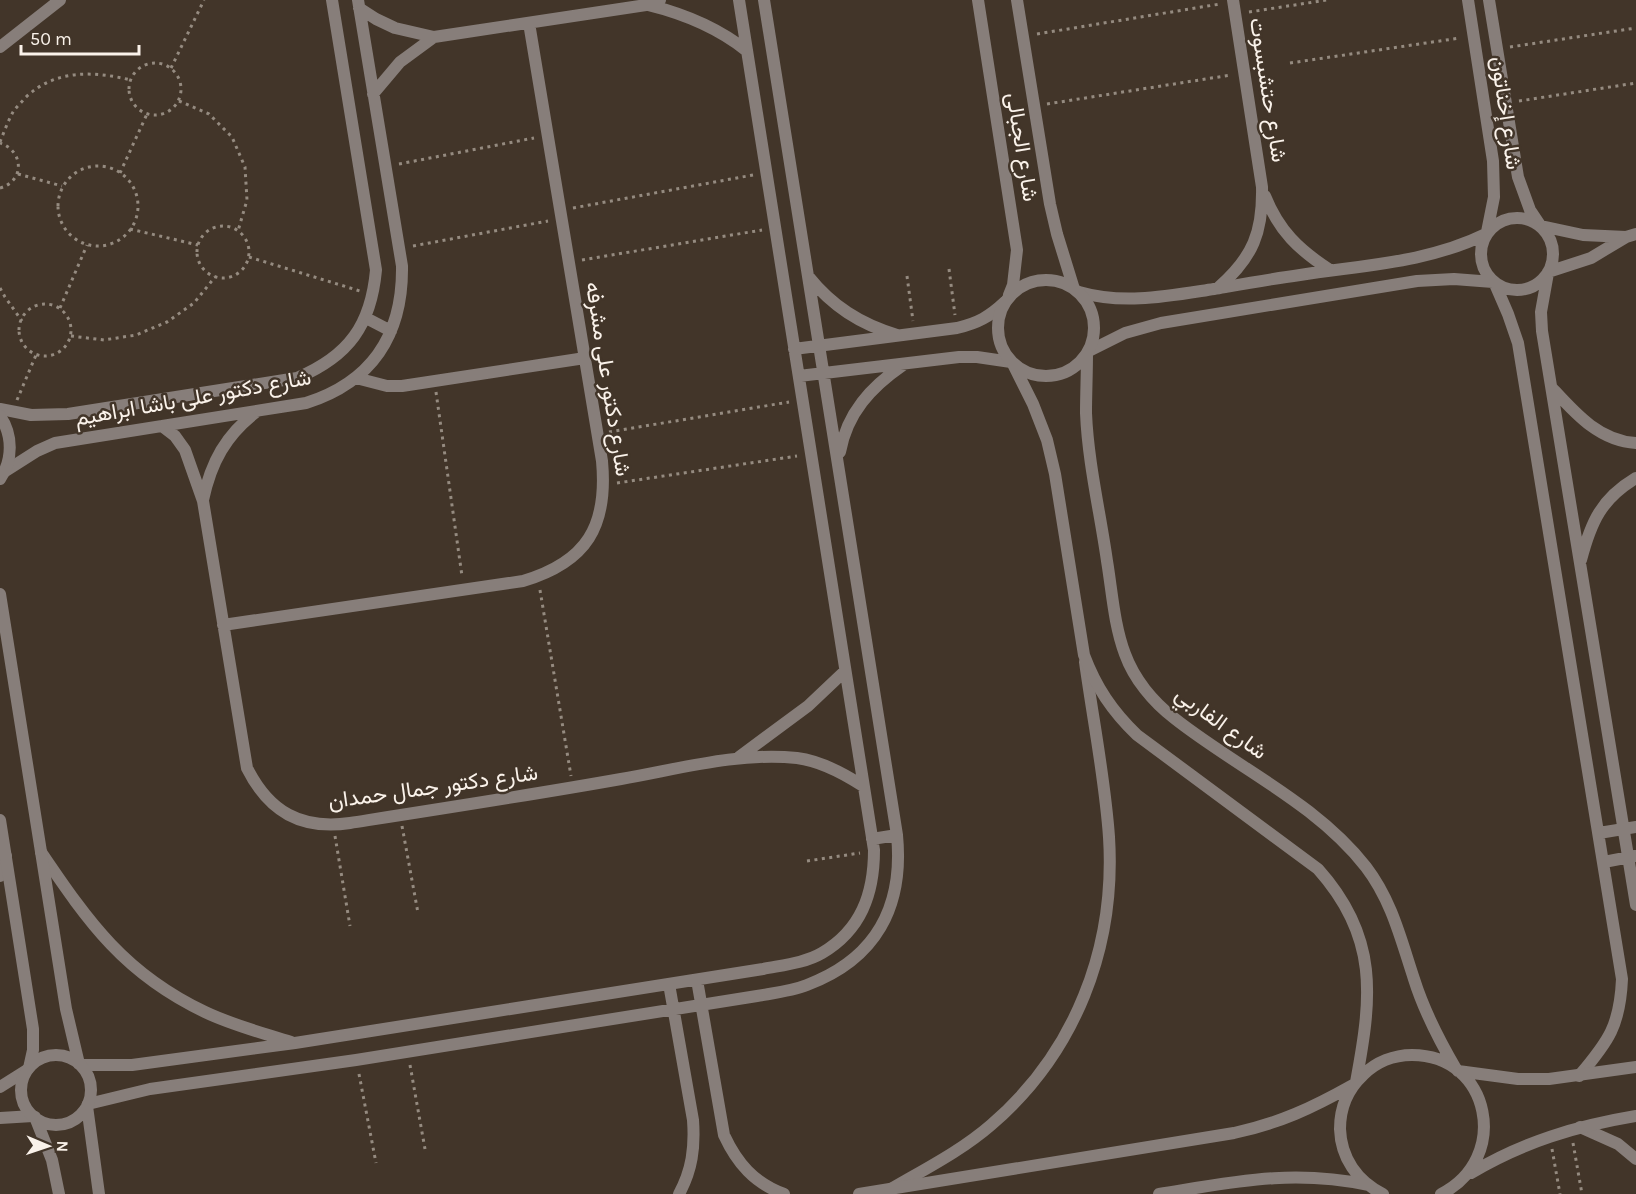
<svg xmlns="http://www.w3.org/2000/svg" width="1636" height="1194" viewBox="0 0 1636 1194" font-family="Karla,Vazirmatn,sans-serif">
	<style>
		.lines { fill: none; stroke-linecap: round; stroke-linejoin: round }
		.path { stroke: #958b80; stroke-width: 3; stroke-dasharray: 3 4.5; stroke-linecap: butt }
		.minor { stroke: #877e7a; stroke-width: 12 }
		.tertiary { stroke: #877e7a; stroke-width: 12 }
		.labels { text-anchor: middle; dominant-baseline: central; stroke-width: 5; stroke-linejoin: round; paint-order: stroke }
		.street-label { font-size: 22px; fill: #faf2ea; stroke: #423529 }
	</style>
	<rect width="100%" height="100%" fill="#423529"/>
	<g class="lines">
		<!-- path -->
		<path class="path" d="M1249,12L1327,0
			M1037,34L1220,4
			M1510,47L1636,28
			M129 89a26 26 0 1 1 52 0a26 26 0 1 1-52 0Z
			M1290,63L1460,38
			M171,68L204,0
			M179,101L209,114L232,137L245,167L247,200L238,231
			M1519,101L1636,83
			M1047,104L1231,75
			M0,142C4,132 8,121 13,112C16,107 21,103 25,98C55,69 93,71 131,80
			M399,164L534,138
			M58 206a40 40 0 1 1 80 0a40 40 0 1 1-80 0Z
			M120,173L147,114
			M18,174L62,186
			M0,188C25,181 24,151 0,143
			M573,208L753,175
			M197 252a26 26 0 1 1 52 0a26 26 0 1 1-52 0Z
			M130,229L198,245
			M413,246L548,221
			M249,257L360,291
			M582,260L762,230
			M949,269L955,315
			M907,276L913,321
			M0,288L5,297L22,321
			M19 330a26 26 0 1 1 52 0a26 26 0 1 1-52 0Z
			M60,308L87,245
			M71,336L104,340L136,335L167,322L194,303L215,277
			M436,392L462,576
			M17,400L36,355
			M609,432L789,402
			M617,483L797,456
			M540,590L571,776
			M402,826L418,913
			M335,836L350,926
			M807,861L860,853
			M410,1065L425,1149
			M359,1074L376,1163
			M1573,1143L1582,1194
			M1552,1149L1560,1194"/>
		<!-- minor -->
		<path class="minor" d="M1468,0L1493,161L1494,197L1487,232
			M1489,0L1518,177L1530,210L1540,225
			M648,5C685,14 717,27 747,51
			M359,8L376,19L395,28L434,37L646,5L660,0
			M373,94L400,62L434,37
			M1265,196C1279,231 1299,250 1330,270
			M1481 254a36 36 0 1 1 72 0a36 36 0 1 1-72 0Z
			M1541,226L1583,235L1626,237
			M1548,272L1591,258L1626,237L1636,234
			M1548,273L1541,312L1542,331L1636,905
			M808,276C832,306 860,324 897,335
			M1495,284L1508,314L1518,343L1622,979C1620,1025 1609,1041 1579,1076
			M1219,287C1253,257 1263,232 1262,187L1233,0
			M1079,292C1124,305 1168,296 1214,289C1243,284 1271,279 1300,275C1363,265 1427,263 1486,234
			M366,318L391,331
			M794,349L957,328C978,323 989,317 1005,302
			M1089,351L1125,333L1161,323L1417,281L1454,279L1493,282
			M799,376L959,357H977L1011,362
			M356,378L387,386H402L585,358
			M1552,388C1575,413 1599,441 1636,443
			M0,409L31,415L68,414L297,378C349,356 371,325 376,270L332,0
			M162,426L175,436L185,450L203,501L247,768C269,812 301,830 350,823C440,809 531,795 621,779C679,769 737,752 797,758C821,761 843,773 863,786
			M840,452C847,413 871,387 903,365
			M4,472L37,451L55,443L306,403C372,382 403,335 402,266L358,0
			M203,500C211,462 226,435 256,412
			M1581,560C1591,522 1601,499 1636,478
			M223,625L523,581C587,562 608,526 602,461L529,23
			M739,757L808,706L845,671
			M1599,833L1636,827
			M872,839L897,835
			M41,852C89,923 125,974 205,1012C232,1025 263,1033 291,1042
			M1604,862L1635,856
			M0,876L6,856
			M697,980L724,1135C737,1163 754,1183 784,1194
			M669,984L693,1120C695,1148 692,1170 679,1194
			M81,1065H132L295,1043L763,969C783,965 805,963 822,953C861,930 874,894 874,850L739,0
			M0,1087L27,1070
			M88,1104L150,1089L356,1060L757,996C774,993 792,991 807,985C876,959 904,907 897,835L764,0
			M0,1118L33,1116
			M1580,1127L1618,1144L1636,1159
			M891,1189C925,1169 961,1151 991,1125C1075,1053 1116,948 1109,837C1105,779 1093,720 1085,662"/>
		<!-- tertiary -->
		<path class="tertiary" d="M978,0L1017,250L1013,285L1009,295
			M1017,0L1050,204L1057,234L1074,289
			M0,47L60,0
			M998 328a48 48 0 1 1 96 0a48 48 0 1 1-96 0Z
			M1087,354C1087,374 1086,393 1086,413C1088,462 1100,512 1107,561C1112,591 1114,625 1125,654C1134,679 1153,702 1174,718C1237,768 1315,802 1366,867C1392,901 1401,940 1414,979C1424,1011 1439,1040 1456,1069
			M1013,364L1033,404L1047,440L1055,474L1084,655C1096,687 1112,711 1137,735L1318,869C1379,937 1372,997 1356,1082
			M0,416C13,435 13,460 0,479
			M0,594L66,1009L79,1064
			M0,820L33,1029V1050L29,1068
			M21 1090a35 35 0 1 1 70 0a35 35 0 1 1-70 0Z
			M1458,1071L1518,1079H1549L1636,1067
			M87,1106L99,1194
			M35,1117L52,1160L59,1194
			M1471,1173C1523,1142 1576,1126 1636,1116
			M859,1194L1234,1133C1280,1123 1312,1108 1353,1085
			M1159,1194C1234,1182 1292,1169 1368,1185
			M1383,1194C1357,1181 1341,1158 1340,1129C1340,1108 1348,1089 1363,1075C1376,1062 1394,1055 1412,1055C1491,1055 1511,1159 1441,1194"/>
	</g>
	<g class="labels">
		<!-- street labels -->
		<g class="street-label">
			<text transform="translate(1268 90) rotate(81)">شارع حتشبسوت</text>
			<text transform="translate(1506 113) rotate(82)">شارع إخناتون</text>
			<text transform="translate(1022 147) rotate(81)">شارع الجبالى</text>
			<text transform="translate(608 379) rotate(81)">شارع دكتور على مشرفه</text>
			<text transform="translate(193 398) rotate(-10)">شارع دكتور على باشا ابراهيم</text>
			<text transform="translate(1221 723) rotate(36)">شارع الفاربي</text>
			<text transform="translate(433 787) rotate(-8)">شارع دكتور جمال حمدان</text>
		</g>
	</g>
	<!-- north arrow -->
	<g transform="translate(48 1146) rotate(92)" stroke="#423529" stroke-width="4.5" paint-order="stroke">
	<path d="M0-4.5L10 22L0 15L-10 22Z" fill="#faf2ea"/>
	<text y="-9" font-size="16" font-weight="bold" text-anchor="middle" fill="#faf2ea">N</text>
	</g>
	<!-- scale -->
	<path d="M21 45v9h118v-9" fill="none" stroke="#faf2ea" stroke-width="3"/>
	<text x="30" y="45" font-size="18" fill="#faf2ea" stroke="#423529" stroke-width="4.5" paint-order="stroke">50 m</text>
</svg>
